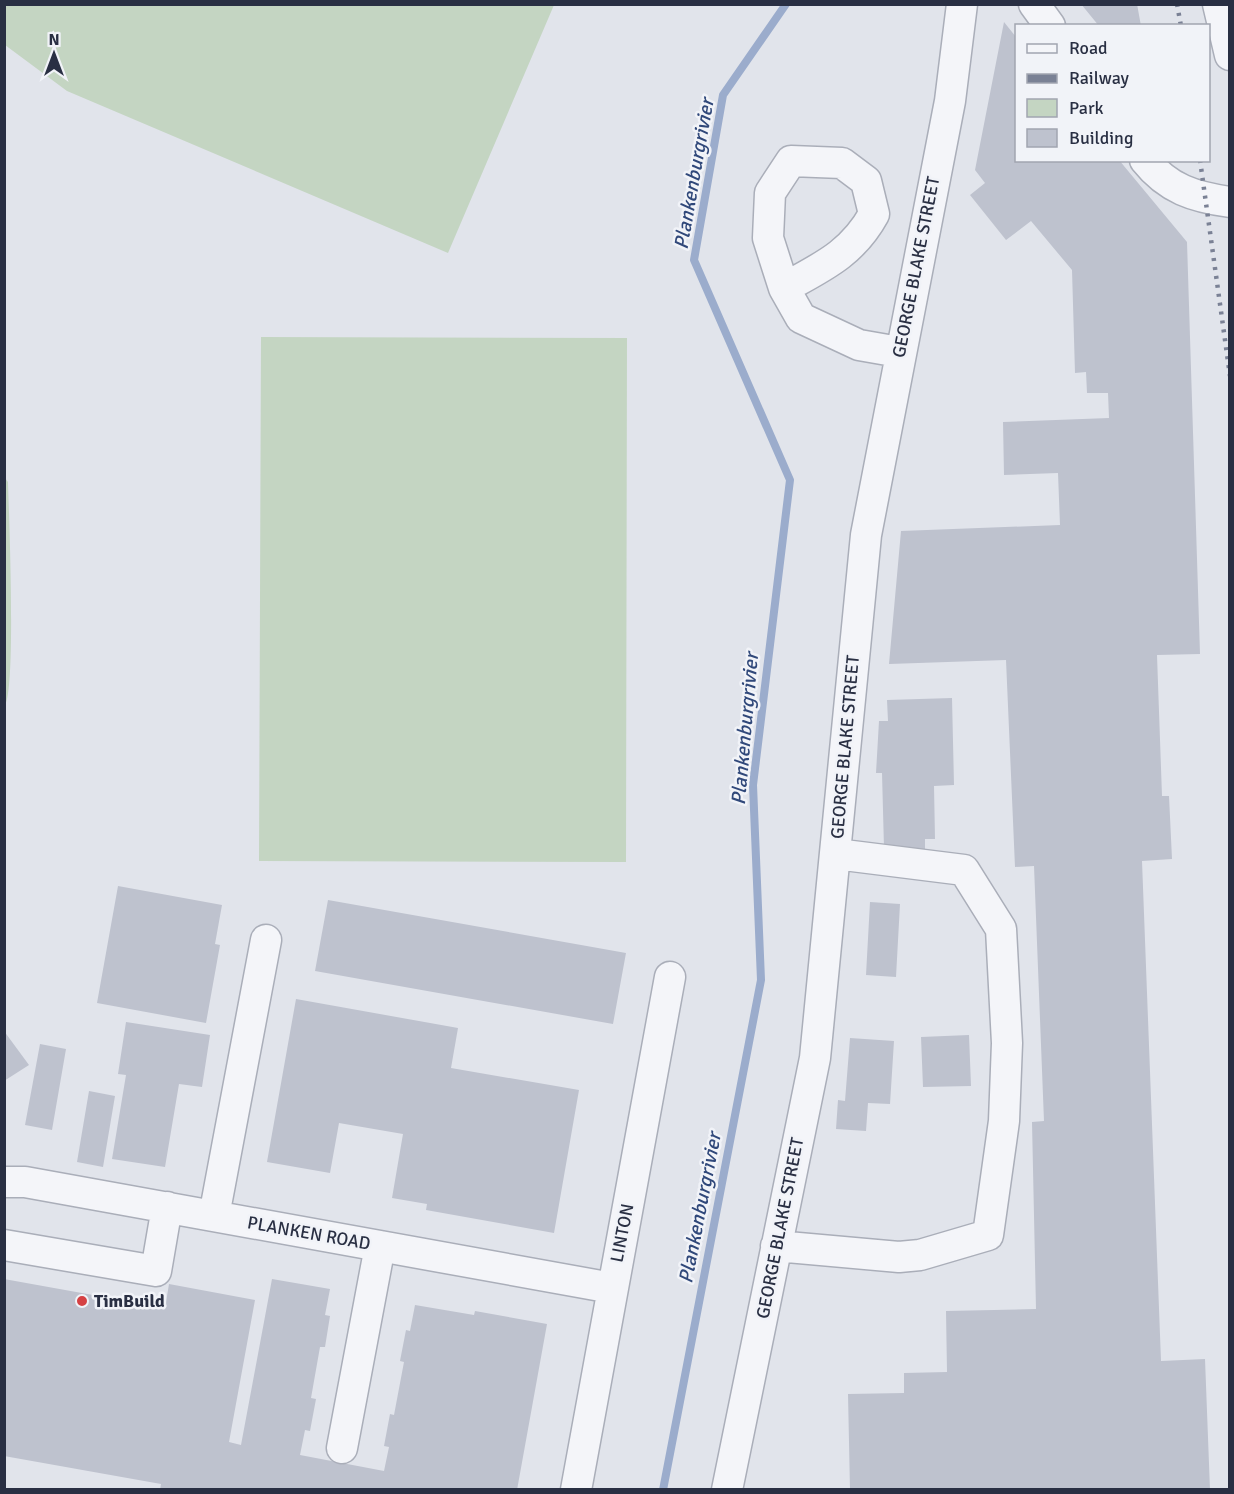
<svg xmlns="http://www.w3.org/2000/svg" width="1234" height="1494" viewBox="0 0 1234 1494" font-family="Signika,sans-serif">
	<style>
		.green { fill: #c4d5c2 }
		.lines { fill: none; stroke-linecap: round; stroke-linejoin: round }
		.stream { stroke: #9baccc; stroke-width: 8 }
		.building { fill: #bec2ce }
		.minor-casing { stroke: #aaaeb9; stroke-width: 33 }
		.minor { stroke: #f4f5f9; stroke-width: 30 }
		.rail { stroke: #7a8195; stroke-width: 4.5; stroke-dasharray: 3 6; stroke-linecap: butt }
		.poi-dot { fill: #d54144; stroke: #f1f3f8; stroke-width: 2 }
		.labels { text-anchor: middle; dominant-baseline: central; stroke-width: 5; stroke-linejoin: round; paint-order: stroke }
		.street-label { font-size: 18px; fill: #292f43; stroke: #f1f3f8 }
		.poi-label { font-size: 18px; font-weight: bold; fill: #292f43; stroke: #f1f3f8; text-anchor: start }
		.water-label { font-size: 20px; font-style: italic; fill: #30487a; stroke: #f1f3f8 }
	</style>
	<rect width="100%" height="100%" fill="#e1e4eb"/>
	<!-- green -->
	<path class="green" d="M5,4H554V5L448,253L67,91L5,45Z
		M261,337L627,338L626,862L259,861Z
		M5,478L8,482C9,515 16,687 5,705Z"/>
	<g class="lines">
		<!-- stream -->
		<path class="stream" d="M663,1490L761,980L753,785L790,480L694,260L723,95L786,4"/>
	</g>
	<!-- building -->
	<path class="building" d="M1081,4H1137L1141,26H1099Z
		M1004,22L1016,37V160H1119L1187,242L1200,654L1157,655L1162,796H1169L1172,859L1142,861L1161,1361L1205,1359L1210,1490H850L848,1394L904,1393V1373L947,1372L946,1311L1036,1309L1032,1122L1044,1121L1034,866L1015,867L1006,660L889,664L901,531L1060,525L1058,473L1004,475L1003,422L1109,418L1108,393H1087L1086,372L1075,373L1072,270L1031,221L1006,240L970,195L985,183L975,170Z
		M952,698L954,785L934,786L935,839H925V849L884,848L882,773H876L879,721H888L887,700Z
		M118,886L222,905L215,944L220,945L206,1023L97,1003Z
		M328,900L626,953L613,1024L315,971Z
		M870,902L900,904L896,977L866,975Z
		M296,999L458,1028L451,1068L579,1090L554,1233L426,1210L427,1204L392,1198L403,1134L339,1123L330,1173L267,1162Z
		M126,1022L210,1035L202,1087L179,1084L165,1167L112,1159L126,1075L118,1074Z
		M4,1031L29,1065L4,1081Z
		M969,1035L971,1086L923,1087L921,1037Z
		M850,1038L894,1041L890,1104L868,1103L866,1131L836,1129L838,1100L845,1101Z
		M40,1044L66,1049L52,1130L25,1125Z
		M89,1091L115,1096L103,1167L77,1162Z
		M4,1279L165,1308L169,1284L255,1300L229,1442L241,1445L272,1279L330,1289L325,1315L330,1316L325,1347H320L311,1398L316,1399L310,1431L305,1430L300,1455L384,1471L389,1447L384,1446L390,1414L394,1415L404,1362L400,1361L406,1330L410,1331L415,1305L474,1315L475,1311L547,1324L517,1490H160L161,1484L4,1456Z"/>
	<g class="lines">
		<defs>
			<path id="minor" d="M1034,4L1050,26
				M1218,4L1230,55
				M1145,160C1168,189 1194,197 1230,202
				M784,288C822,267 852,254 874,214L866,181L842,163L791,161L770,193L768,238L784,288L801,318L859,345L899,352
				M4,1182H25L612,1288
				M214,1216L266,940
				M4,1245L156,1271L167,1207
				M776,1246L899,1257L920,1255L988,1235L1004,1121L1007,1043L1001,929L964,870L836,854
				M342,1448L380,1246
				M576,1490L670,977
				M727,1490L815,1058L866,535L950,101L962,4"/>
		</defs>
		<!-- minor casing -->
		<use href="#minor" class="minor-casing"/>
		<!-- minor -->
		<use href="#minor" class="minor"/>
		<!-- rail -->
		<path class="rail" d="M1177,4L1181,26
			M1200,160L1230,376"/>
	</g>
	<!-- markers -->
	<circle class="poi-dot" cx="82" cy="1301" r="6"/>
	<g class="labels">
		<!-- street labels -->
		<g class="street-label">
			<text transform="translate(916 267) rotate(-79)">GEORGE BLAKE STREET</text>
			<text transform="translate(845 747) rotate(-85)">GEORGE BLAKE STREET</text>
			<text transform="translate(780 1228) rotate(-79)">GEORGE BLAKE STREET</text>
			<text transform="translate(309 1233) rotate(10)">PLANKEN ROAD</text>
			<text transform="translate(622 1233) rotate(-79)">LINTON</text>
		</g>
		<!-- poi labels -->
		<g class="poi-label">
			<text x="94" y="1301">TimBuild</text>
		</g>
		<!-- water labels -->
		<g class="water-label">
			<text transform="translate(694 174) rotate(-80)">Plankenburgrivier</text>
			<text transform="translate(745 729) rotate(-85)">Plankenburgrivier</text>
			<text transform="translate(700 1208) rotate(-79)">Plankenburgrivier</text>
		</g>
	</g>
	<!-- border -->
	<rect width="1234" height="1494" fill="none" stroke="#292f43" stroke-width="12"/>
	<!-- legend -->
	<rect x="1015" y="24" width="195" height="138" fill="#f1f3f8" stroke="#a1a5b0" stroke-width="1.5"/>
	<rect x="1027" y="44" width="30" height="9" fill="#f4f5f9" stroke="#a1a5b0" stroke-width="1.5"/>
	<text x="1069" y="54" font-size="18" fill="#292f43">Road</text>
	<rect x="1027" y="74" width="30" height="9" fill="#7a8195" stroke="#a1a5b0" stroke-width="1.5"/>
	<text x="1069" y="84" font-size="18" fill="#292f43">Railway</text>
	<rect x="1027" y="99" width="30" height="18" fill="#c4d5c2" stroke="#a1a5b0" stroke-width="1.5"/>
	<text x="1069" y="114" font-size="18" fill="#292f43">Park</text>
	<rect x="1027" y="129" width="30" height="18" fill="#bec2ce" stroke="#a1a5b0" stroke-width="1.5"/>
	<text x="1069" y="144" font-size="18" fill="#292f43">Building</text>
	<!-- north arrow -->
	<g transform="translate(54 54)" stroke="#f1f3f8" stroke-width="4.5" paint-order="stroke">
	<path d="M0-4.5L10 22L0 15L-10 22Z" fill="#292f43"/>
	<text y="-9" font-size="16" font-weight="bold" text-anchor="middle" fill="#292f43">N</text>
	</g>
</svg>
